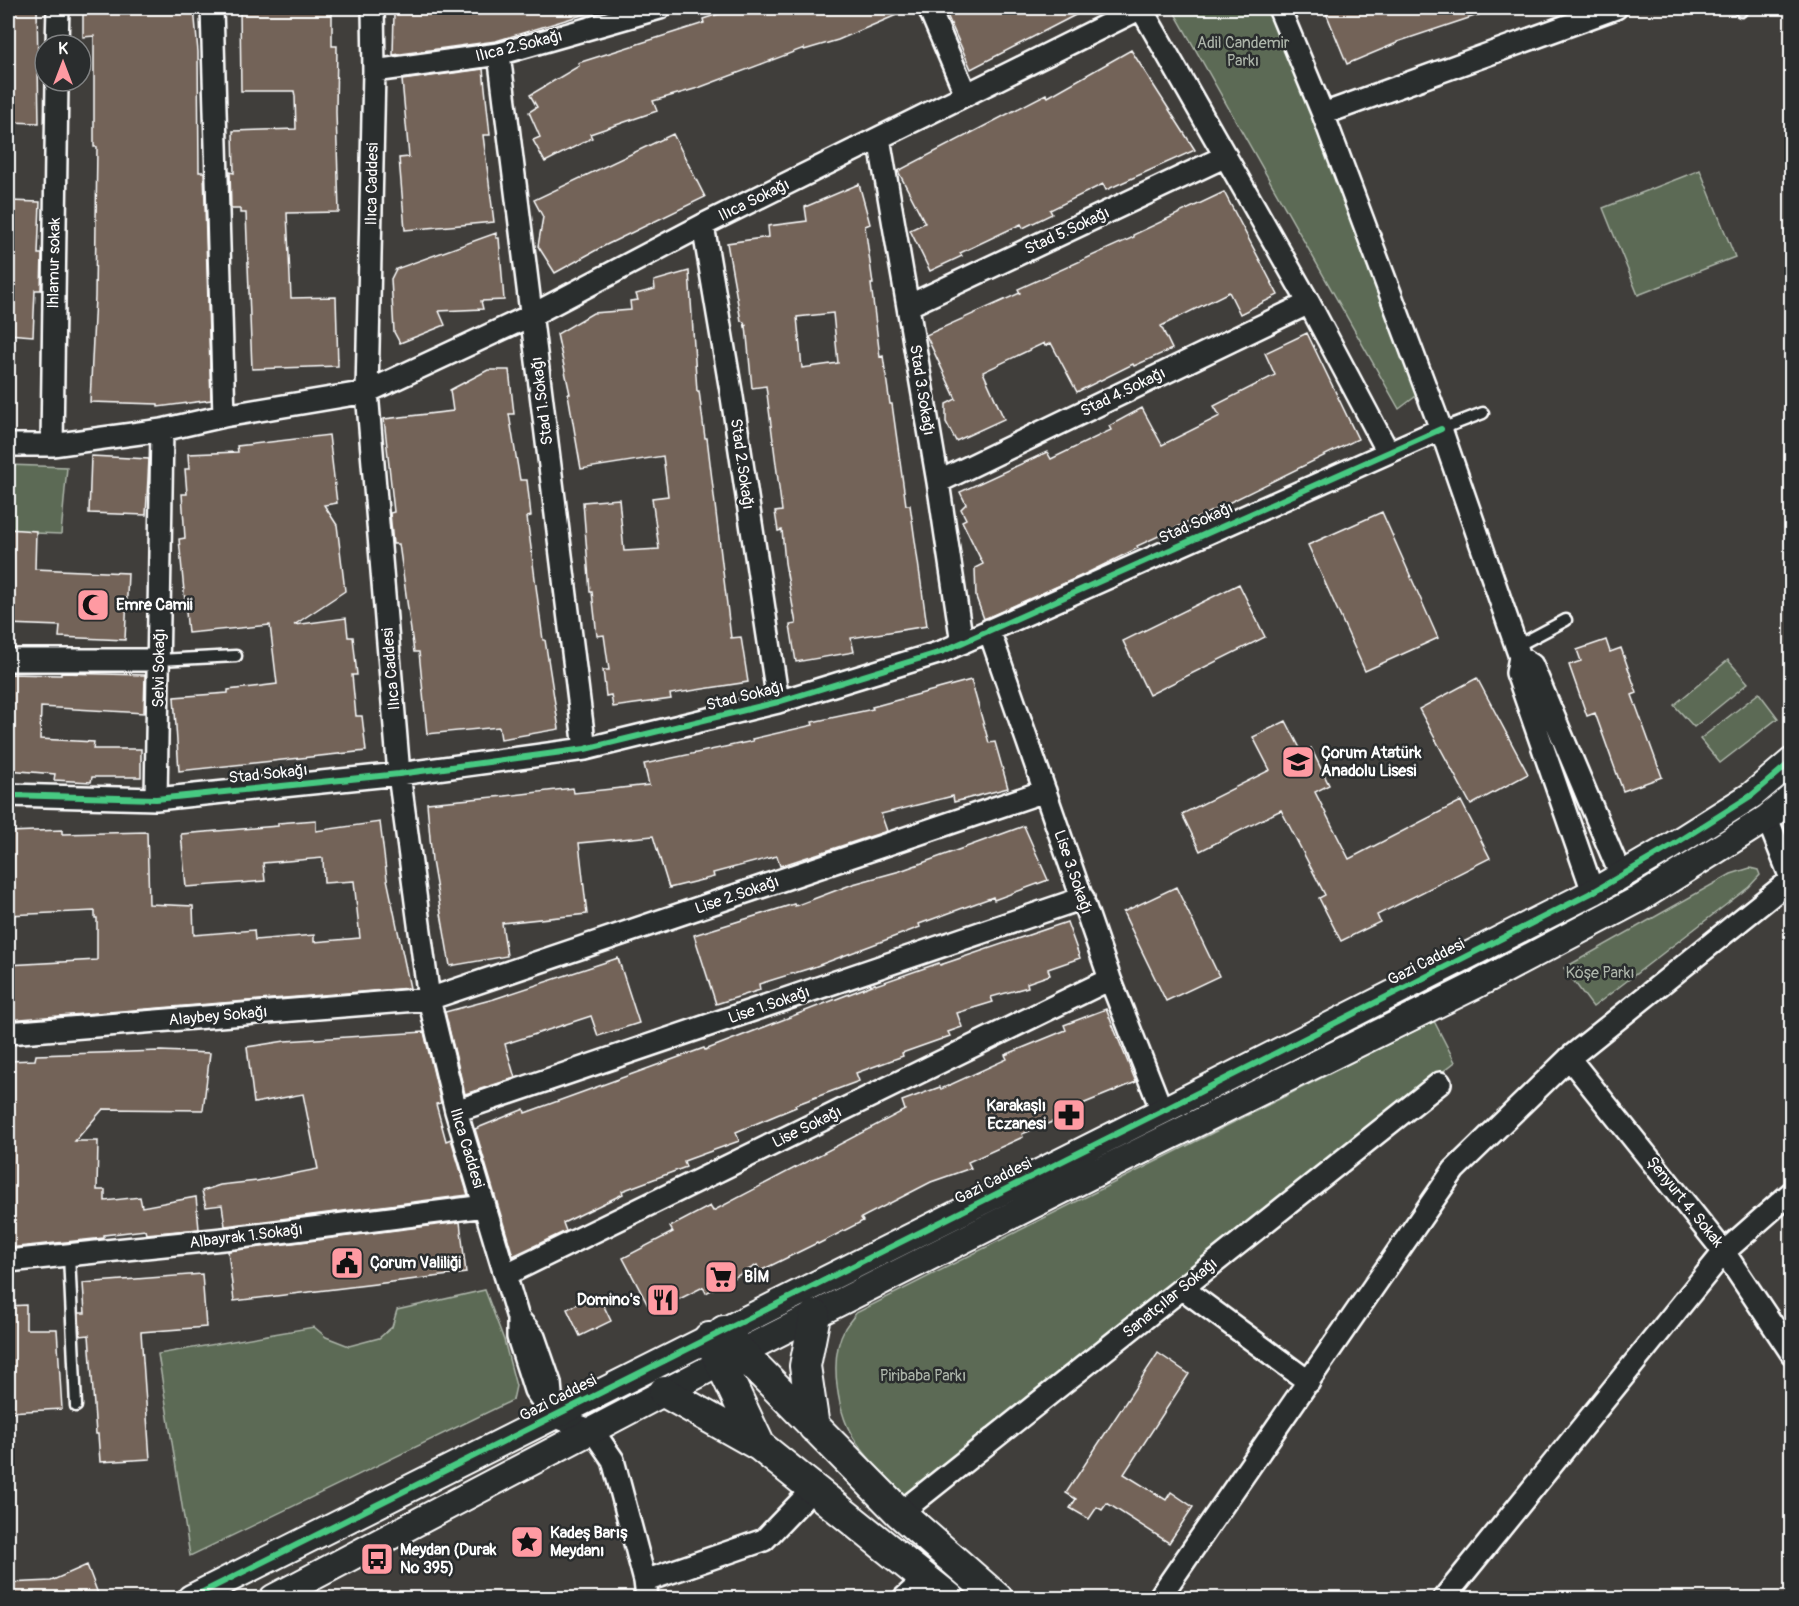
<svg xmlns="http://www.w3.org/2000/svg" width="1799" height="1606" viewBox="0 0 1799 1606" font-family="Pangolin,sans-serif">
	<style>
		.green { fill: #5b6b54; stroke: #adb5aa; stroke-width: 1.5 }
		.building { fill: #736459; stroke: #fff; stroke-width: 1.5; fill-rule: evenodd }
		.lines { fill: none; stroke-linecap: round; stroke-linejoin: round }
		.service-casing { stroke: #fff; stroke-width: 15 }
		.minor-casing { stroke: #fff; stroke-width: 26 }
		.tertiary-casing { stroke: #fff; stroke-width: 30 }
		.secondary-casing { stroke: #fff; stroke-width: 34 }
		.service { stroke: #2a2d2e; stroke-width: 10 }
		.minor { stroke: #2a2d2e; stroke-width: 21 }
		.tertiary { stroke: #2a2d2e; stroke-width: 26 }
		.secondary { stroke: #2a2d2e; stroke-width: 30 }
		.cycleway-casing { stroke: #2a2d2e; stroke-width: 10 }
		.cycleway { stroke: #46c982; stroke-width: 6 }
		.labels { text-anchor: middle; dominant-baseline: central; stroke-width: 5; stroke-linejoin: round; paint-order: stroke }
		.park-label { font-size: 16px; fill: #adb5aa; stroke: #2a2d2e }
		.street-label { font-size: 16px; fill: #fff; stroke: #2a2d2e }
		.poi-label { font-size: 16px; font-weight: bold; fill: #fff; stroke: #2a2d2e; text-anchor: start }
	</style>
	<rect width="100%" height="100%" fill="#403e3b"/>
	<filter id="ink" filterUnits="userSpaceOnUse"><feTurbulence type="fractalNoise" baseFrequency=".0167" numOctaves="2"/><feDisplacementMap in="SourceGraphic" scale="12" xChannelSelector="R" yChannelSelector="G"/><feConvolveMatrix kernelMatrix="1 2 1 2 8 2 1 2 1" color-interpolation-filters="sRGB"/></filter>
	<g filter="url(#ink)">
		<!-- green -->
		<path class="green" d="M1172,8H1269L1399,333L1420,393L1399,409Z
			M1700,170L1735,257L1638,295L1603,208Z
			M8,465L67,467L61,534L8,532Z
			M1728,660L1748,683L1694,727L1674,705Z
			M1759,693L1778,718L1720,763L1700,739Z
			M1750,868L1758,870L1760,875L1749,887L1593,1007L1564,968L1731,874Z
			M1434,1021L1455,1062L906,1499C890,1481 871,1463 857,1443C837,1416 828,1358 845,1328C848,1323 853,1318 856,1313Z
			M485,1290L504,1340L516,1386L513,1400L190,1556L158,1354L314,1327L326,1337L349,1346L379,1338L392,1327L397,1310Z"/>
		<!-- building -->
		<path class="building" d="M8,8H37L39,123L8,122Z
			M83,8H194L198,52L199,172H204L211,400L158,407V404L90,402L95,297L97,147H94V36L83,37Z
			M240,8H332V46H337L336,112L339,212L287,213L291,298L336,297L338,366L252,369L246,213H240V209H231L230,172L234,173L233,131L296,129L295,96L294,91H241Z
			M416,8H592V12L496,41L393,55L394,13Z
			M737,8H913L838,40L804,50V48L698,88L653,101L657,111L590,134L592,138L545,162L533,140L540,137L529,112L537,107L530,95L579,66L578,63L704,23L703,19Z
			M944,8H1089L971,69Z
			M1324,8H1486L1487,12L1397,42V43L1347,64Z
			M1131,50L1195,150L1106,190L1103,184L1050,210L1052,214L1023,228L1021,224L960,253L962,256L930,271L910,230L925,223L898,171L1046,94L1048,97Z
			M483,69L490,135H483L494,222L405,230L399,158L409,157L402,80Z
			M673,134L705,197L600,248L555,273L538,246L543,217L534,200Z
			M859,184L870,224L865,226L873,284H871L880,357L883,356L890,404H892L906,505H910L927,626L851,638L854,652L796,662L790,625L796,624L785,563L782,530L778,531L775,512L782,511L766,386L752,388L746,326L745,327L744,322L741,321L727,243L769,237L768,226L807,221L805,207ZM833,313L838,363L802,368L797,317Z
			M1224,192L1278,295L1240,314L1229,292L1161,326L1172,349L1134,366L1133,364L1077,392L1051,343L1045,346L1044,343L983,372L1004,419L956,441L946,422V404L956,399L926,335L1020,293L1018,289L1134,237L1133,235Z
			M8,201L40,202L38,254H42L41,290H35L33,336L8,334Z
			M496,233V238H499L504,300L481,301L483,309L439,311L445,325L400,343L394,332L391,279L396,269Z
			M689,271L697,391H699L705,438H707L731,638L741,637L748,682L670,694L671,699L613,707L611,695L606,696L603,670H609L604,635L597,636L592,592H590L583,502L619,499L624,551L659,549L652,498L668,496L663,456L581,469L568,394H570L557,334L593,313L631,310L630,301L638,300L636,294L655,289L654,281Z
			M1307,333L1358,439L1206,514L1137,546L1138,548L1083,575L984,619L976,597L975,568L983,564L962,521L966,519L961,509L966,504L960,492L1047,452L1051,459L1111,430L1109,426L1142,408L1162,445L1220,416L1214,406L1275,375L1265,353Z
			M488,370H509L514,414H509L520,480H527L531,516L527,517L543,640H545L559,729L501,739L499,727L427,734L419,652H414L399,544H393L390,513L394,512L384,419L453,411L450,390Z
			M329,435L337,503L324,505L337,525L345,591L294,625L346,618L348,637H353L357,675H352L356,716H362L366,751L179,771L174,697L228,693V690L277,684L270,625L188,633L179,539L185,538L182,494H187L185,469H189L188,454L238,452L237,446Z
			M91,456L149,459L146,515L89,513Z
			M1382,512L1438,638L1365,671L1308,545Z
			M8,529L36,531L35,569L128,573L125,640L59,637L60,626L8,624Z
			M1239,584L1265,637L1149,695L1123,641Z
			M1606,640L1610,652L1621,648L1637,693L1632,695L1662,777L1623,791L1595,713L1587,716L1569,665L1581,661L1577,650Z
			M61,673L145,675L144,713L41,707L40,739L94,742L93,749H141V777H92L91,782L54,780L55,774L8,770V674L61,675Z
			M1477,678L1528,774L1471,805L1419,709Z
			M971,680L989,743L995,742L1008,788L954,802L953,796L881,814L887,831L780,866L777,856L713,873L714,877L669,888L653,836L579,843L587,914L502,923L507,956L450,966L432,861L427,803L505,796L573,788L574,793L649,785L644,764L753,741L752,739L813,725L812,722L873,709L872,707Z
			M1286,721L1302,752L1311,748L1329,785L1315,792L1349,859L1461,801L1490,858L1377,915L1380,922L1341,941L1319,898L1325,895L1281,810L1200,851L1182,814L1270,770L1253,737Z
			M316,820V831L380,822L387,879L410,988L8,1020V965L97,960V918H95V911L8,915V832L62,830V834L147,832L149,904L193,906L194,935L254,930L255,940L314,935V942L360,938L354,881L324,883L323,858L263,863L265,881L186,887L181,834L278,826V823Z
			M1024,826L1048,880L994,900L993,897L919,924L920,927L814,967L759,984L760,990L716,1004L694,935L794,904L795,906L853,884L900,871Z
			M1176,887L1219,976L1166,1001L1123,912Z
			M1067,922L1080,958L1048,969L1050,975L1027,983L1028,987L991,997L993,1002L957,1013L962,1027L948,1032L950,1036L902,1053L903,1056L856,1073L859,1081L795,1105L796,1107L736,1132L739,1141L684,1161L686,1167L622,1191L623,1194L563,1223L566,1231L513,1256L475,1129L524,1109L525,1113L704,1048L705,1050L875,984L876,985L939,963L940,965Z
			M618,958L639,1023L598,1036L591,1016L505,1044L515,1078L465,1094L445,1012L494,999Z
			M1106,1009L1136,1082L1080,1105L1082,1110L1022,1134L1023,1137L968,1162L971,1168L931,1182L861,1218L863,1221L818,1244L817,1243L760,1271L757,1265L706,1293L703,1287L652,1313L623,1258L673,1232L670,1227L710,1206L713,1211L905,1110L902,1101L940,1087L941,1089L1007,1059L1005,1055L1066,1030L1064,1025Z
			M424,1032L441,1103L436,1104L440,1119L446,1141L451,1139L468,1195L225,1226L222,1205L206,1207L202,1191L220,1185L257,1181L318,1169L303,1094L254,1103L247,1047L285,1041Z
			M160,1051L210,1053L203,1110L103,1109L75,1141H98L97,1190H105V1201L140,1197L142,1207L196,1197L199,1229L146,1234L145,1230L104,1235V1238L8,1248V1061L35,1060L36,1055Z
			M460,1222L466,1273L234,1301L228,1251Z
			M202,1274L206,1327L141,1332L150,1459L100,1462L98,1434H96L89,1335L80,1336L79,1313H85L83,1283Z
			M598,1294L611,1321L580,1336L567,1309Z
			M26,1305V1329H57L62,1409L8,1412V1306Z
			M1158,1353L1189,1374L1124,1474L1166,1500L1171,1492L1193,1507L1169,1543L1107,1503L1102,1510L1097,1507L1089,1519L1070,1508L1076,1499L1066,1493Z
			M87,1565L100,1599H8V1583L51,1581Z"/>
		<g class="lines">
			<defs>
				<path id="service" d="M1739,8L1741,11
					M1441,429L1483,413
					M1515,647L1566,620
					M159,660L236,656
					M69,1255L76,1406"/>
				<path id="minor" d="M212,8L224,416
					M373,8L374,71L367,392L399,774L429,999L456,1111L518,1318V1337L535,1390L553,1416
					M929,8L966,95
					M1141,8L1309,303L1388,452
					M1279,8L1323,114L1441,429L1520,657
					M57,45L58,8
					M499,54L585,749
					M374,71L499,54L660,8
					M1323,114L1616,8
					M879,138L938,482L962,643
					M703,225L732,397L778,702
					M908,306L1226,156
					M8,445H52L162,430L224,416L367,392L532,315L703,225L1141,8
					M52,445L57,81
					M938,482L1309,303
					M989,630L1110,979L1162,1111
					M8,660H159
					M8,795L156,799L399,774L585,749L778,702L941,652L1441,429
					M156,799L162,430
					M1767,818L1792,881
					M1593,892L1517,673L1520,657L1532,665L1621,876
					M8,1033L429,999L1045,791
					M1569,1058L1724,1252L1792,1354
					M456,1111L1083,898
					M8,1261L233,1238L485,1206
					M505,1275L1110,979
					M1182,1288L1309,1382
					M518,1318L534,1337L550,1383L553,1416
					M553,1416L593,1431L613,1460L645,1581L647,1598
					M900,1513L1440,1083
					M645,1581L764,1540L812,1490
					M904,1598L926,1578
					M1159,1598L1454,1170L1569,1058L1792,879
					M1444,1598L1724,1252L1792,1192"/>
				<path id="tertiary" d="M191,1598L1162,1111L1593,892L1670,847L1752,795L1792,761
					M273,1598L741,1352L1098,1172L1476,985L1639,899L1767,818L1792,797"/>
				<path id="secondary" d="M724,1331L741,1352L900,1513L997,1598
					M709,1338L760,1446
					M664,1392L760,1446L949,1598
					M814,1427L805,1366L815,1315"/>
			</defs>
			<!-- service casing -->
			<use href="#service" class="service-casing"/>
			<!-- minor casing -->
			<use href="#minor" class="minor-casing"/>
			<!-- tertiary casing -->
			<use href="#tertiary" class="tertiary-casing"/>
			<!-- secondary casing -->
			<use href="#secondary" class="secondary-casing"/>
			<!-- service -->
			<use href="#service" class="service"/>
			<!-- minor -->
			<use href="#minor" class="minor"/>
			<!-- tertiary -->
			<use href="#tertiary" class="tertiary"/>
			<!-- secondary -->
			<use href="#secondary" class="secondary"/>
			<defs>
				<path id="cycleway" d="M8,795L156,799L399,774L585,749L778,702L941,652L1441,429
					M191,1598L1162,1111L1593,892L1670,847L1752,795L1792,761"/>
			</defs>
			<!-- cycleway casing -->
			<use href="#cycleway" class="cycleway-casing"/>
			<!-- cycleway -->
			<use href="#cycleway" class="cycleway"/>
		</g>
	</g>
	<!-- icons -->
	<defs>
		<symbol id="mosque-square" viewBox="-11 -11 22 22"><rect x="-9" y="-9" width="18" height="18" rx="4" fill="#ff9aa2" stroke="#2a2d2e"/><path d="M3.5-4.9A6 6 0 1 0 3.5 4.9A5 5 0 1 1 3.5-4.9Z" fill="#111"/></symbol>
		<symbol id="school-square" viewBox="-11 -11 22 22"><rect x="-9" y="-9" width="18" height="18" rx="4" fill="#ff9aa2" stroke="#2a2d2e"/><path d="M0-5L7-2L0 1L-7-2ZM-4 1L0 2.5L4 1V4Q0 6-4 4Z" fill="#111"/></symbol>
		<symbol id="pharmacy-square" viewBox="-11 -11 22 22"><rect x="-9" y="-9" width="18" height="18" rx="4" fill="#ff9aa2" stroke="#2a2d2e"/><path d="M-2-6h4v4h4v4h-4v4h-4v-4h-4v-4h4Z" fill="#111"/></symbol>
		<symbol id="civic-square" viewBox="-11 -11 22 22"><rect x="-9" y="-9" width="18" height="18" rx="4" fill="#ff9aa2" stroke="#2a2d2e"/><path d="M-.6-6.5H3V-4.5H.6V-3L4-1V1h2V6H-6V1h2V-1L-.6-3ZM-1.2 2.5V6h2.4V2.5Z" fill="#111"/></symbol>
		<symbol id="supermarket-square" viewBox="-11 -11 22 22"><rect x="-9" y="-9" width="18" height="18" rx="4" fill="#ff9aa2" stroke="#2a2d2e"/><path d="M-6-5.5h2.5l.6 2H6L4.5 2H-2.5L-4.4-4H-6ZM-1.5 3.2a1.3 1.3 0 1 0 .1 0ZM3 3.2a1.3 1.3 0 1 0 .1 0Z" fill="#111"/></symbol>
		<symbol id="restaurant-square" viewBox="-11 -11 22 22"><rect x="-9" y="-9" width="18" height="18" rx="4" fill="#ff9aa2" stroke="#2a2d2e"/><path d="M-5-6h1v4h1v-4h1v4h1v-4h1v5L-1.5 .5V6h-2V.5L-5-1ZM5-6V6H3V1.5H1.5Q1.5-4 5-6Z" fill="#111"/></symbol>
		<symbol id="sight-square" viewBox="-11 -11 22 22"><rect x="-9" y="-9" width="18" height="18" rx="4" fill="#ff9aa2" stroke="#2a2d2e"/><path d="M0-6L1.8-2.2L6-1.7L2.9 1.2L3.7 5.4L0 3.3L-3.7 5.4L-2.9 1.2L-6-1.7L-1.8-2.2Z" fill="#111"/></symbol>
		<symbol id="bus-square" viewBox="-11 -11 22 22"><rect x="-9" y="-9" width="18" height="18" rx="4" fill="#ff9aa2" stroke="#2a2d2e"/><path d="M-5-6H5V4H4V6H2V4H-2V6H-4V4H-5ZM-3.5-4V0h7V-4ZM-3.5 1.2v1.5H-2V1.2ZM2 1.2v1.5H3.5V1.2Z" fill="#111"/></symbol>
	</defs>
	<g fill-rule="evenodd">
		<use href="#mosque-square" x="74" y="586" width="38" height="38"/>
		<use href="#school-square" x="1279" y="743" width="38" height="38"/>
		<use href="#pharmacy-square" x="1050" y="1096" width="38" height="38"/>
		<use href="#civic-square" x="328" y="1244" width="38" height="38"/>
		<use href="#supermarket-square" x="702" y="1258" width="38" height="38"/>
		<use href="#restaurant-square" x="644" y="1281" width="38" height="38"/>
		<use href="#sight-square" x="508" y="1523" width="38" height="38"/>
		<use href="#bus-square" x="358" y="1540" width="38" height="38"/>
	</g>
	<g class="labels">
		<!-- park labels -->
		<g class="park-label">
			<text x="1243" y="43">Adil Candemir<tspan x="1243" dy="18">Parkı</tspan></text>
			<text x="1600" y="973">Köşe Parkı</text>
			<text x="923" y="1376">Piribaba Parkı</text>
		</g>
		<!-- street labels -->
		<g class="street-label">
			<text transform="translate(519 46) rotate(-14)">Ilıca 2.Sokağı</text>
			<text transform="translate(372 184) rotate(-89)">Ilıca Caddesi</text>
			<text transform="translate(754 200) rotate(-26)">Ilıca Sokağı</text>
			<text transform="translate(1067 231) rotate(-25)">Stad 5.Sokağı</text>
			<text transform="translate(54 263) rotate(-89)">Ihlamur sokak</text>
			<text transform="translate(922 390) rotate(81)">Stad 3.Sokağı</text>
			<text transform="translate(1123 392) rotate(-26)">Stad 4.Sokağı</text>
			<text transform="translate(542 401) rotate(-97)">Stad 1.Sokağı</text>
			<text transform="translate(742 464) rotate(82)">Stad 2.Sokağı</text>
			<text transform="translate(1196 523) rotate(-24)">Stad Sokağı</text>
			<text transform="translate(159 668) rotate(-89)">Selvi Sokağı</text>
			<text transform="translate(391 669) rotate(-95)">Ilıca Caddesi</text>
			<text transform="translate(745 696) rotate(-14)">Stad Sokağı</text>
			<text transform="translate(268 774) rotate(-6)">Stad Sokağı</text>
			<text transform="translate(1073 872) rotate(71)">Lise 3.Sokağı</text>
			<text transform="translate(737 895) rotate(-19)">Lise 2.Sokağı</text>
			<text transform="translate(1426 962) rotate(-27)">Gazi Caddesi</text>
			<text transform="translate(769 1005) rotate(-19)">Lise 1.Sokağı</text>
			<text transform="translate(218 1016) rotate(-5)">Alaybey Sokağı</text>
			<text transform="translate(807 1127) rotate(-26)">Lise Sokağı</text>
			<text transform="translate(467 1148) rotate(73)">Ilıca Caddesi</text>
			<text transform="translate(993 1181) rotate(-27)">Gazi Caddesi</text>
			<text transform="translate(1685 1202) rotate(51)">Şenyurt 4. Sokak</text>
			<text transform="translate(246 1236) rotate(-7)">Albayrak 1.Sokağı</text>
			<text transform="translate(1170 1298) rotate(-39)">Sanatçılar Sokağı</text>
			<text transform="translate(558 1398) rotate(-27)">Gazi Caddesi</text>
		</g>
		<!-- poi labels -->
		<g class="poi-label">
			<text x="116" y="605">Emre Camii</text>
			<text x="1321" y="753">Çorum Atatürk<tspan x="1321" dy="18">Anadolu Lisesi</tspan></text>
			<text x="1046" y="1106" text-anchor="end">Karakaşlı<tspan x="1046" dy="18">Eczanesi</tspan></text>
			<text x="370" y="1263">Çorum Valiliği</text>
			<text x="744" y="1277">BİM</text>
			<text x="640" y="1300" text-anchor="end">Domino's</text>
			<text x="550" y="1533">Kadeş Barış<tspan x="550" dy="18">Meydanı</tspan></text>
			<text x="400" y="1550">Meydan (Durak<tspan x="400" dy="18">No 395)</tspan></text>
		</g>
	</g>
	<!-- margin -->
	<rect width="1799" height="1606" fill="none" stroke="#2a2d2e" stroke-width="30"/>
	<rect x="15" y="15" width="1769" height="1576" fill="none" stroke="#fff" stroke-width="2" filter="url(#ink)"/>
	<!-- north arrow -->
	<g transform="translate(63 63)"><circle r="28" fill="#2a2d2e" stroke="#7f8182" stroke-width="1.5"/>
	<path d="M0-4.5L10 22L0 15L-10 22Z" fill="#ff9aa2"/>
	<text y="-9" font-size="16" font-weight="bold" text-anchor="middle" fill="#ffffff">K</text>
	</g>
</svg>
